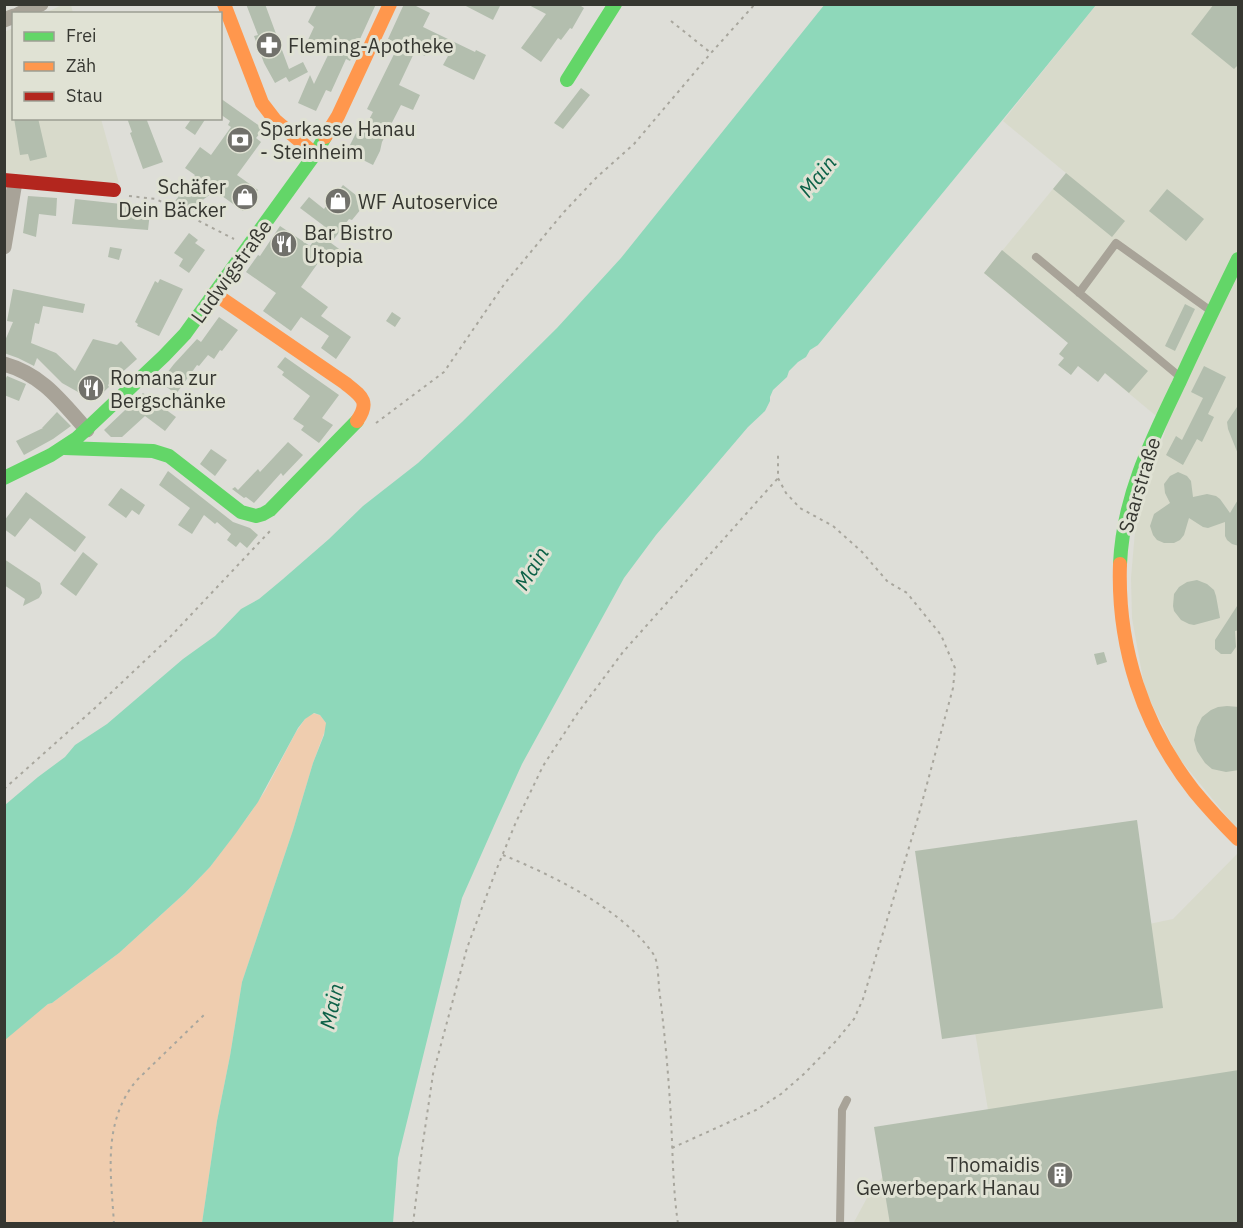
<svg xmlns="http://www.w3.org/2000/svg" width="1243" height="1228" viewBox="0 0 1243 1228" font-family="'IBM Plex Sans',sans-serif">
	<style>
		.built { fill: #d8dacb }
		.green { fill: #efcdaf }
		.water { fill: #8ed8ba }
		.building { fill: #b3beae }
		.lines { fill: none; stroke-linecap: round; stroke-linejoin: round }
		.path { stroke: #a8a69d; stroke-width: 2; stroke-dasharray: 3 4.5; stroke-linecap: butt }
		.lane { stroke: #a8a398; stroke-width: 8 }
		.street { stroke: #a8a398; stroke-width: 15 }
		.fast { stroke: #63d668; stroke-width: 14 }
		.slow { stroke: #ff974d; stroke-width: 14 }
		.jam { stroke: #b3261e; stroke-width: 14 }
		.labels { text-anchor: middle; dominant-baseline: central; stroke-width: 6; stroke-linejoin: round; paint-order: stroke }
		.poi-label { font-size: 20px; fill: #363731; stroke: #e0e2d4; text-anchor: start }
		.street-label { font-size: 20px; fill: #363731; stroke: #e0e2d4 }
		.water-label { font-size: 21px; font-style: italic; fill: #0c6147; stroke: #e0e2d4 }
	</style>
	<rect width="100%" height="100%" fill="#deded8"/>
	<!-- built -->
	<path class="built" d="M64,4L71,5L73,13H45Z
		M1096,5H1238V830L1178,757L1145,690L1132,618L1131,578L1135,531L1167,425L984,273L1066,173L1003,121Z
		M13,28L14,118L101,119L119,183L5,173L4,32Z
		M1238,853V1223L853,1224L868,1196L884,1175L995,1152L967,984L982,959L1173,919Z"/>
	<!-- green -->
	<path class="green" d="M312,713L320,715L326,723V728L313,763L293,830L242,982L230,1056L217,1121L202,1223H5L4,1040L48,1004L52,1003L119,953L185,893L210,867L249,815L265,791L296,732L305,719Z"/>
	<!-- water -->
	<path class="water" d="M825,4L1096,5C1004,119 911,231 818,345L810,350L806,357L798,362L789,371L787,377L773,390L770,397V401L765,411L748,427L656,535L624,578L522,764L497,819L462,898L398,1158L393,1223H202L217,1121L230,1056L242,982L293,830L313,763L324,735L326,723L320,715L314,713L305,719L298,728L258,802L236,833L210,867L185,893L119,953L52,1003L48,1004L5,1040V805L38,777L65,757L75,745L107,724L183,659L215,636L241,609L259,599L283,579L329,539L363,506L418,463L462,422L557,328L621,258Z"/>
	<!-- building -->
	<path class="building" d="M246,4H265L289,69L303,62L308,72L289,82L286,77L275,83L264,63L254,36L258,35Z
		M317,4H376L350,61L346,59L331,92L326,90L316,111L298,103L310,75L314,84L330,51L308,40L314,27L308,22Z
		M404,4H412L430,13L423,27L475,52L476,50L486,55L474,80L443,65L448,56L429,47L425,56L415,51L399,85L420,95L413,110L401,105L382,142L380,151L373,165L363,160L364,157L348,149L357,131L362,133L373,112L367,109L399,44L388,39Z
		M462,4H501L493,20Z
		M527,4H578L584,8L572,29L570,28L561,40L558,38L541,62L521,48L546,14Z
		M1214,4H1239V64L1234,69L1191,34Z
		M581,88L590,95L563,129L554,123Z
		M220,98L261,127L262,131L256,138L261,142L237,175L258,190L243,211L215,191L197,204L199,205L192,214L172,205L195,175L185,168L200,147L211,155L231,127L228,125L230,121L220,114Z
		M14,118H38L47,157L30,161L28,154L20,155Z
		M127,118H146L163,162L143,169L130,133L132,132Z
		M192,118H206L195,135L185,128Z
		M1066,173L1125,221L1112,237L1053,189Z
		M343,185L366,203L352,220L349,219L331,243L350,257L343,266L325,253L301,287L328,307L321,316L351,337L336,359L321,348L329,336L301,317L291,331L263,311L276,293L246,272L258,255L260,256L280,226L310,246L324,226L300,208L309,197L324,209Z
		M1167,189L1204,219L1186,241L1149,211Z
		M28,196L57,198L56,216L39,214L36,237L23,233Z
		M75,199L140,206V211L150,212L148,230L72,224Z
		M189,233L198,240L195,243L205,250L189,273L179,266L183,259L174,253Z
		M110,247L122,249L119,260L108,257Z
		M1002,250L1148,371L1129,393L1105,373L1098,382L1078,366L1071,375L1058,365L1064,358L1059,354L1068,343L984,273Z
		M160,279L183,289L159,336L137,326L138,324L135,322L155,281L158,283Z
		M13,289L85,304L83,313L43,306L39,324L35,323L31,343L56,353L75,371L93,339L117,345L121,341L137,359L108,385L109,387L94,401L62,383L37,358L34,366L18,358L4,353V343L13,322L7,321Z
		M1185,304L1195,309L1175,351L1165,346Z
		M392,312L401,318L395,327L386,321Z
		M219,317L238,330L222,351L220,350L214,359L208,355L199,366L197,365L176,394L160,382L174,364L197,339L201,342Z
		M285,357L339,395L322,418L333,425L319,443L301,430L304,426L293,419L310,396L282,375L284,372L277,367Z
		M1204,366L1226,377L1208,414L1214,417L1202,442L1197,439L1183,465L1166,455L1176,436L1182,440L1203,398L1191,392Z
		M7,376L26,384L19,401L4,395V382Z
		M143,393L176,417L165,431L145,416L122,437H111L104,430Z
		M1239,404V453L1238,454L1228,429L1227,422Z
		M57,412L71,426L53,439L24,455L16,441L43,428H42Z
		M288,442L303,455L283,476L281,473L254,503L246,497L244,498L232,489L235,487L238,490L258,469L260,472Z
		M211,449L227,460L215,476L200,464Z
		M168,471L233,522L250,528L258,535L247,548L240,542L236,547L227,540L231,534L217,522L215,524L204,515L192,534L178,525L190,508L159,485Z
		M1178,472L1187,476L1191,481L1193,497L1207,494L1216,496L1220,499L1230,513L1239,498V546L1232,544L1227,540L1225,536V522L1208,528L1203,527L1189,518L1184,535L1180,540L1174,543H1164L1157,540L1153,535L1150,526L1154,514L1170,503L1165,493L1164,484L1170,476Z
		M121,488L145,505L139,515L132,510L126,518L108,505Z
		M26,492L86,537L75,552L30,518L15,537L4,529V521Z
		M83,552L98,564L76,596L60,584Z
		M4,559L40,583L42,593L39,598L23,606L25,599L4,585Z
		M1197,580L1207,584L1214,590L1216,596L1220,618L1194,625L1189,624L1181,620L1174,611L1173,606L1174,594L1179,587L1187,582Z
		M1239,603V630L1235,631L1236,647L1231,654H1221L1215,649V640Z
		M1104,652L1107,662L1097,665L1094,654Z
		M1227,706L1239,707V770L1226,772L1212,769L1205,763L1197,751L1194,740L1197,727L1202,717L1211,710L1218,707Z
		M1137,820L1163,1008L942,1039L915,851Z
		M1239,1070V1224H890L874,1127Z"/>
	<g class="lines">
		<!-- path -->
		<path class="path" d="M671,21L711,53
			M129,196L156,199L234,239
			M376,423L444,372L505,283L564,212L597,177L634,144L711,53L755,4
			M4,789L96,707L170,637L271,530
			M503,855C552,875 624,910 654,955C659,964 658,985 660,996C666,1044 670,1093 672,1141C673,1169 674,1196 678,1224
			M672,1148L756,1110L781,1094L805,1073L836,1041L854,1019L863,999L917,821L953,688L955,668L941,635L907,593L888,582L862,552L833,526L800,508L786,493L778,478V452
			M114,1224C111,1174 102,1123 136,1081L205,1014
			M413,1224L422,1149L433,1074L467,948L495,873L516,822L543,766L577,714L623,652L778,478"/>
		<!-- lane -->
		<path class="lane" d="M1036,257L1179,376
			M1079,293L1116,243L1211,311
			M840,1224L842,1110L847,1100"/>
		<!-- street -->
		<path class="street" d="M19,14L41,4
			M4,20L14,16
			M4,247L15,182
			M4,364C43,375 61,401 87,430"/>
		<!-- fast -->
		<path class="fast" d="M567,80L615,4
			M64,448L153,451L169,456L241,512L256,516L263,514L270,510L357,421
			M4,478L51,455L77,438L164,356L185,334L315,154L325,137
			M1120,564C1123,497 1151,441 1179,383C1198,341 1218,300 1238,259"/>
		<!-- slow -->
		<path class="slow" d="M224,4L262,103L275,120L315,154
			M325,137L338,116L390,4
			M215,294L345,383C361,396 371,401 357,421
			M1120,564C1117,647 1143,726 1194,791C1208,808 1223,824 1238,839"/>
		<!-- jam -->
		<path class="jam" d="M4,180L114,190"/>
	</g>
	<!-- icons -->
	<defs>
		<symbol id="pharmacy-disc" viewBox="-11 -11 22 22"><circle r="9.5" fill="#71716b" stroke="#e0e2d4"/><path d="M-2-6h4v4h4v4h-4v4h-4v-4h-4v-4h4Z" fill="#fff"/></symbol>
		<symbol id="bank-disc" viewBox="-11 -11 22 22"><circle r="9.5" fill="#71716b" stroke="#e0e2d4"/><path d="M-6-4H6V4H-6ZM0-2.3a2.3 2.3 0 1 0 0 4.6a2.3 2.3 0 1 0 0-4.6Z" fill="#fff"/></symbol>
		<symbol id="shop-disc" viewBox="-11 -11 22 22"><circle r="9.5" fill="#71716b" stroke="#e0e2d4"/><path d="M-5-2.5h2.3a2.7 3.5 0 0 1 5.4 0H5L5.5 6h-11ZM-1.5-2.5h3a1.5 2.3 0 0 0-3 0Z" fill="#fff"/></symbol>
		<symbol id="restaurant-disc" viewBox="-11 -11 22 22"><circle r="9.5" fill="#71716b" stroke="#e0e2d4"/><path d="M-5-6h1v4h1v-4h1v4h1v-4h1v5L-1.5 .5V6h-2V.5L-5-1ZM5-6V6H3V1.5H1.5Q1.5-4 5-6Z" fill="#fff"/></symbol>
		<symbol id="building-disc" viewBox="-11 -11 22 22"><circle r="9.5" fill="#71716b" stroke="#e0e2d4"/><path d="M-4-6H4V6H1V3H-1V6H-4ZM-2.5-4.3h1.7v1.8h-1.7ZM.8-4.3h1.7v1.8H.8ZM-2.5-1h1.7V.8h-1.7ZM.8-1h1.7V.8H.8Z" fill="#fff"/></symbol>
	</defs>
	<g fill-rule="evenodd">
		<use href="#pharmacy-disc" x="254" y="30" width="30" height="30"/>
		<use href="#bank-disc" x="225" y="125" width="30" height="30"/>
		<use href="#shop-disc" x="230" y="182" width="30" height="30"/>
		<use href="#shop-disc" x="323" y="186" width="30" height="30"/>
		<use href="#restaurant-disc" x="269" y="229" width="30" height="30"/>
		<use href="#restaurant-disc" x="76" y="373" width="30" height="30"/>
		<use href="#building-disc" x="1045" y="1160" width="30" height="30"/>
	</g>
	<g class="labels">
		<!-- poi labels -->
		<g class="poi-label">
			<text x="288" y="45">Fleming-Apotheke</text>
			<text x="260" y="128">Sparkasse Hanau<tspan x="260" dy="23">- Steinheim</tspan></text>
			<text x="226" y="186" text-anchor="end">Schäfer<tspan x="226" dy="23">Dein Bäcker</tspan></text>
			<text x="358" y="201">WF Autoservice</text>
			<text x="304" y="232">Bar Bistro<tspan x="304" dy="23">Utopia</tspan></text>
			<text x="110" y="377">Romana zur<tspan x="110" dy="23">Bergschänke</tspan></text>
			<text x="1040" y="1164" text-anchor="end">Thomaidis<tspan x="1040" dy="23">Gewerbepark Hanau</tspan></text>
		</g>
		<!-- street labels -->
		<g class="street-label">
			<text transform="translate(231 271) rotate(-54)">Ludwigstraße</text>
			<text transform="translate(1139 485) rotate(-73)">Saarstraße</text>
		</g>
		<!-- water labels -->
		<g class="water-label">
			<text transform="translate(817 176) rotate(-51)">Main</text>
			<text transform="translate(531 568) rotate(-59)">Main</text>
			<text transform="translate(331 1006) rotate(-78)">Main</text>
		</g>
	</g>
	<!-- border -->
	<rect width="1243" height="1228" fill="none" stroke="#363731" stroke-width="12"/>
	<!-- legend -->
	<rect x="12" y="12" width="210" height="108" fill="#e0e2d4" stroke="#9c9e93" stroke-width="1.5"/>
	<rect x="24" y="32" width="30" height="9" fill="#63d668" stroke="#9c9e93" stroke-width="1.5"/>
	<text x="66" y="42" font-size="18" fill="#363731">Frei</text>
	<rect x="24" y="62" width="30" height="9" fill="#ff974d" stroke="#9c9e93" stroke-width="1.5"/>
	<text x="66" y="72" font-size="18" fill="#363731">Zäh</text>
	<rect x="24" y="92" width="30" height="9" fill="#b3261e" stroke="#9c9e93" stroke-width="1.5"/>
	<text x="66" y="102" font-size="18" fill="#363731">Stau</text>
</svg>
